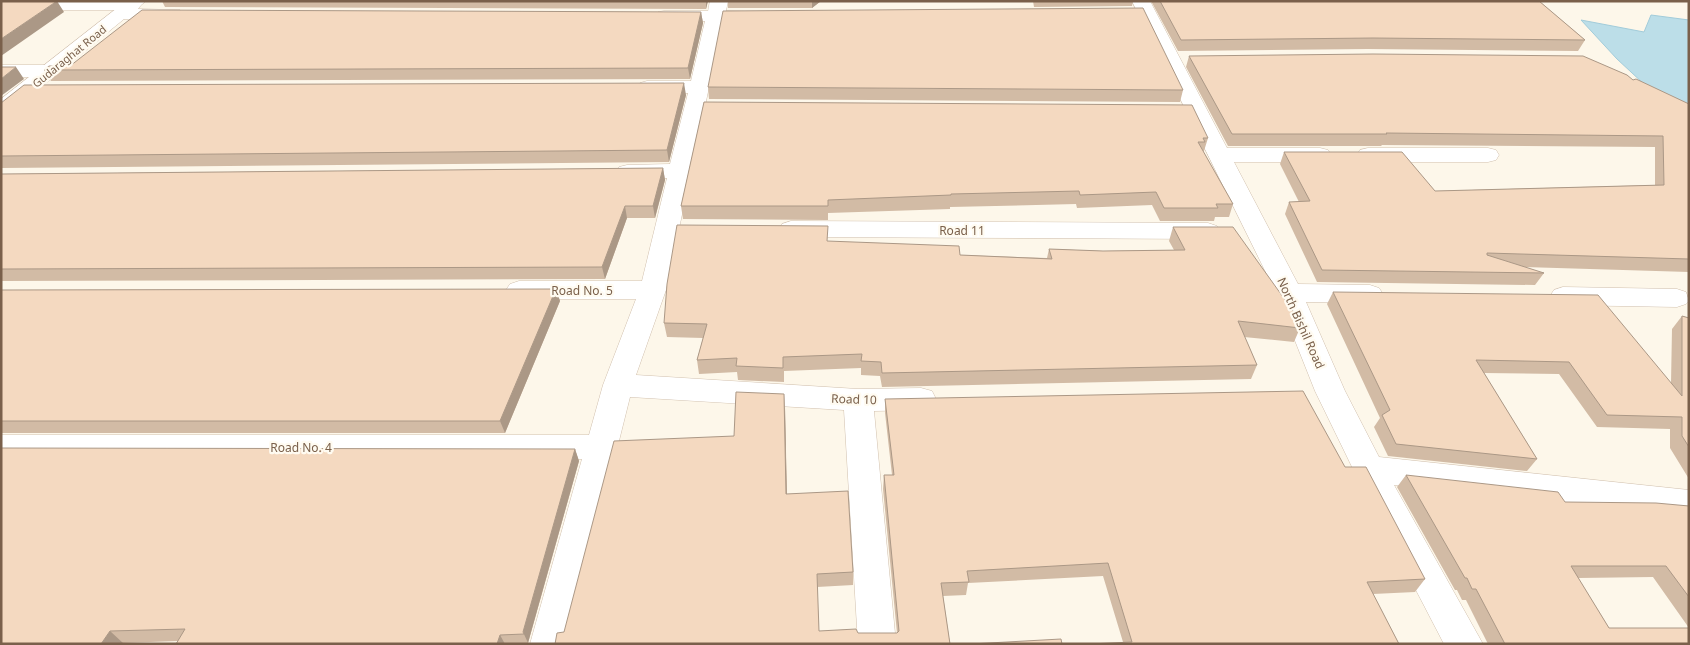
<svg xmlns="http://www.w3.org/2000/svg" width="1690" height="645" viewBox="0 0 1690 645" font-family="'Noto Sans',sans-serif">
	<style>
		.water { fill: #bcdee8; stroke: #a2ccda }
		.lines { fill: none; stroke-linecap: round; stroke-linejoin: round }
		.minor-casing { stroke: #d1c0ae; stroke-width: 1 }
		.tertiary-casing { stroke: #d1c0ae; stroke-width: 1 }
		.minor { fill: #fff; fill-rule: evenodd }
		.tertiary { fill: #fff; fill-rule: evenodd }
		.wall { fill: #d2bba5; fill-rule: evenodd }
		.shaded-wall { fill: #ab9886 }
		.building { fill: #f4d9c0; stroke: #ab9886 }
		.labels { text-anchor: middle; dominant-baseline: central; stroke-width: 4.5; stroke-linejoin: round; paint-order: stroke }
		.far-street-label { font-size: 11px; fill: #7a604b; stroke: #fffbf1 }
		.street-label { font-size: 12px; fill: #7a604b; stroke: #fffbf1 }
	</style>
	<rect width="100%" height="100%" fill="#fdf7ea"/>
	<!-- water -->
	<path class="water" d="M1651,15L1689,20V105L1645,85L1617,59L1581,20L1644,32Z"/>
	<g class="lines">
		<defs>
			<path id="minor" d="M1,1H138L141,5L138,9L180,10L183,14L180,18L174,19H122L116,18L113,14L115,10H1Z
				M710,1H728L726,11L765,12L768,16L765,20L723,21L666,290L636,375L858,389L921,388L932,391L936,399L932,407L921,410L874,411L896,644H858L844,410L630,397L568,644H530L582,459H1V435H589L603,385L636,299H519L510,296L506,290L510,284L519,281H642L667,178L627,179L619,177L616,172L619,167L627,165L670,164L688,93H647L640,91L637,87L640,83L647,81H691L705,21H664L658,20L655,16L658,12L664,11H708Z
				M1132,1H1150L1227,148H1320L1328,150L1331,155L1328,160L1320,162H1234L1298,284L1370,285L1379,288L1383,294L1379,300L1370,303L1306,302L1345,391L1379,457L1689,490V518L1394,485L1483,644H1444L1353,469L1315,391L1276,293Z
				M1,65H51L58,67L61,71L58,75L51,77H1Z
				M1368,148H1488L1496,150L1499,155L1496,160L1488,162H1368L1360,160L1357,155L1360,150Z
				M791,221L1208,223L1217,226L1220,231L1217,236L1208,239L791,237L782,234L779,229L782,224Z
				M1563,287L1677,289L1686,292L1689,301L1686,304L1677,307L1563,305L1554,302L1550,296L1554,290Z"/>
			<path id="tertiary" d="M126,1H146L8,114L1,116V99Z"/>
		</defs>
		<!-- minor casing -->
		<use href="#minor" class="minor-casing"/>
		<!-- tertiary casing -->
		<use href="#tertiary" class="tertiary-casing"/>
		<!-- minor -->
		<use href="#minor" class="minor"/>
		<!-- tertiary -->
		<use href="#tertiary" class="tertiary"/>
	</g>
	<!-- wall -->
	<path class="wall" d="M162,1H708L706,9L165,7Z
		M728,1H821L812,8H728Z
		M1033,1H1133L1132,6L1034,7Z
		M1151,1H1539L1585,40L1578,51L1368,49L1178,51Z
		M701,12L703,23L690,79L51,81L44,70Z
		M1189,56L1633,80L1689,104V272L1523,267L1544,273L1535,285L1317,282L1285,214L1289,202H1299L1280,164L1284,152L1435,191L1655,185V147L1382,145L1381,146H1228L1186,67Z
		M708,87L1183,90L1180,102L709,99Z
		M686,95L669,162L1,168V103Z
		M704,102L1208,138L1204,151H1203L1233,204L1229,217H1215L1214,221H1160L1152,205L1077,208L1076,204L950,207V209L828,213V220L683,219L681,206Z
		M663,168L665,180L655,218H627L605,279L1,281V174Z
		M1173,227L1300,328L1294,342L1244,337L1257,365L1251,379L882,387L880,376L861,375V368L784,371V382L738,380L737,372L699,374L697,360L703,338L667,337L664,323L960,255L1047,258L1049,249L1103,251L1174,250L1169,241Z
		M556,289L560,301L505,433H1V290Z
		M1333,292L1671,383L1672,329L1682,316L1689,318V479L1670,448V429L1597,427L1559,374L1484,373L1537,459L1527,471L1388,456L1374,427L1380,418L1327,304Z
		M885,399L1345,467L1425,579L1415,592L1373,594L1399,644L1123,642L1103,576L968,583L966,595L943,596L950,644L564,632L734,436L785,408L787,494L853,572V585L817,587L819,631L858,633H897L883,489L884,475H892L885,413Z
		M575,449L579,461L528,643L529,644H176L178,641L123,643L1,644Z
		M1406,475L1565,502L1689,506V644H1488L1466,600H1462L1457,590H1455L1397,487ZM1653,577L1689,628H1609L1578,578Z"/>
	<!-- shaded-wall -->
	<path class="shaded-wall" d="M57,1L64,12L1,56V39Z
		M706,1H708L706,9Z
		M812,1H821L812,8Z
		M701,12L703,23L690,79L688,68Z
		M16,67L24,79L1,96V79Z
		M684,83L686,95L669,162L667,150Z
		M663,168L665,180L655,218L653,206Z
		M625,206L627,218L605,279L602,267Z
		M556,289L560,301L505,433L500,421Z
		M784,394L785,408L787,507L786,494Z
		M575,449L579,461L528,643L523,632Z
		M110,631L123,643L122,644H101Z
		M500,635L505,644H497Z"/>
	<!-- building -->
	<path class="building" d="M1,1H57L1,39Z
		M1160,1H1539L1585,40L1373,38L1181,40Z
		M1143,8L1183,90L708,87L723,11Z
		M142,10L701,12L688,68L44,70L49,66H70Z
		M1373,54L1583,56L1627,75L1633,80L1636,79L1689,104V259L1487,253V255L1544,273L1322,270L1289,202L1310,201L1284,152H1402L1435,191L1664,185L1663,136L1386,133L1387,134H1232L1189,56Z
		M1,67H16L1,79Z
		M684,83L667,150L1,156V103L24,85Z
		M704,102L1192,105L1208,138H1203L1205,142H1198L1233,204H1216L1218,208H1164L1156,192L1080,195L1079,191L951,194V195L828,200V206H681Z
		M663,168L653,206H625L602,267L1,269V174Z
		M677,225L828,226L827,241L959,246L960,255L1052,259L1049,249L1103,251L1185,250L1173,227H1233L1293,311L1300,328L1238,321L1257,365L882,373L881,362L861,361L862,354L783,357V368L736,366L737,358L697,360L707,324L664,323L667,284Z
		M556,289L500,421H1V290Z
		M1333,292L1598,295L1682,396V316L1689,318V447L1682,436V417L1607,415L1569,362L1476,360L1537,459L1396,444L1382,415L1390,410Z
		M1303,391L1345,467H1366L1425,579L1367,582L1399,644H1090L1132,642L1108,563L967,571L969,582L941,583L950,644H555L557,633L564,632L614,441L734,436L736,392L784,394L786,494L848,491L853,572L817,574L819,631L856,629L858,633H897L899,631L884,475H894L885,399Z
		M1,448L575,449L523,632L524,634L500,635L497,644H176L185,629L110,631L101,644H1Z
		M1406,475L1558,492L1565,502L1656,503L1689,506V597L1666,566H1571L1609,628H1689V644H1505L1476,589H1472L1467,578H1465Z
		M1061,639L1062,644H971Z"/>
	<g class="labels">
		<!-- far-street labels -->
		<g class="far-street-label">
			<text transform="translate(69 56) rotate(-39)">Gudaraghat Road</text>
		</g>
		<!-- street labels -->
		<g class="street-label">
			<text x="962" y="230">Road 11</text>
			<text x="582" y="290">Road No. 5</text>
			<text transform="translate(1301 323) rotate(66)">North Bishil Road</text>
			<text transform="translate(854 399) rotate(2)">Road 10</text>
			<text x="301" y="447">Road No. 4</text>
		</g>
	</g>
	<!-- border -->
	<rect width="1690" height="645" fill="none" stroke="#7a604b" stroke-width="5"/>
</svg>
